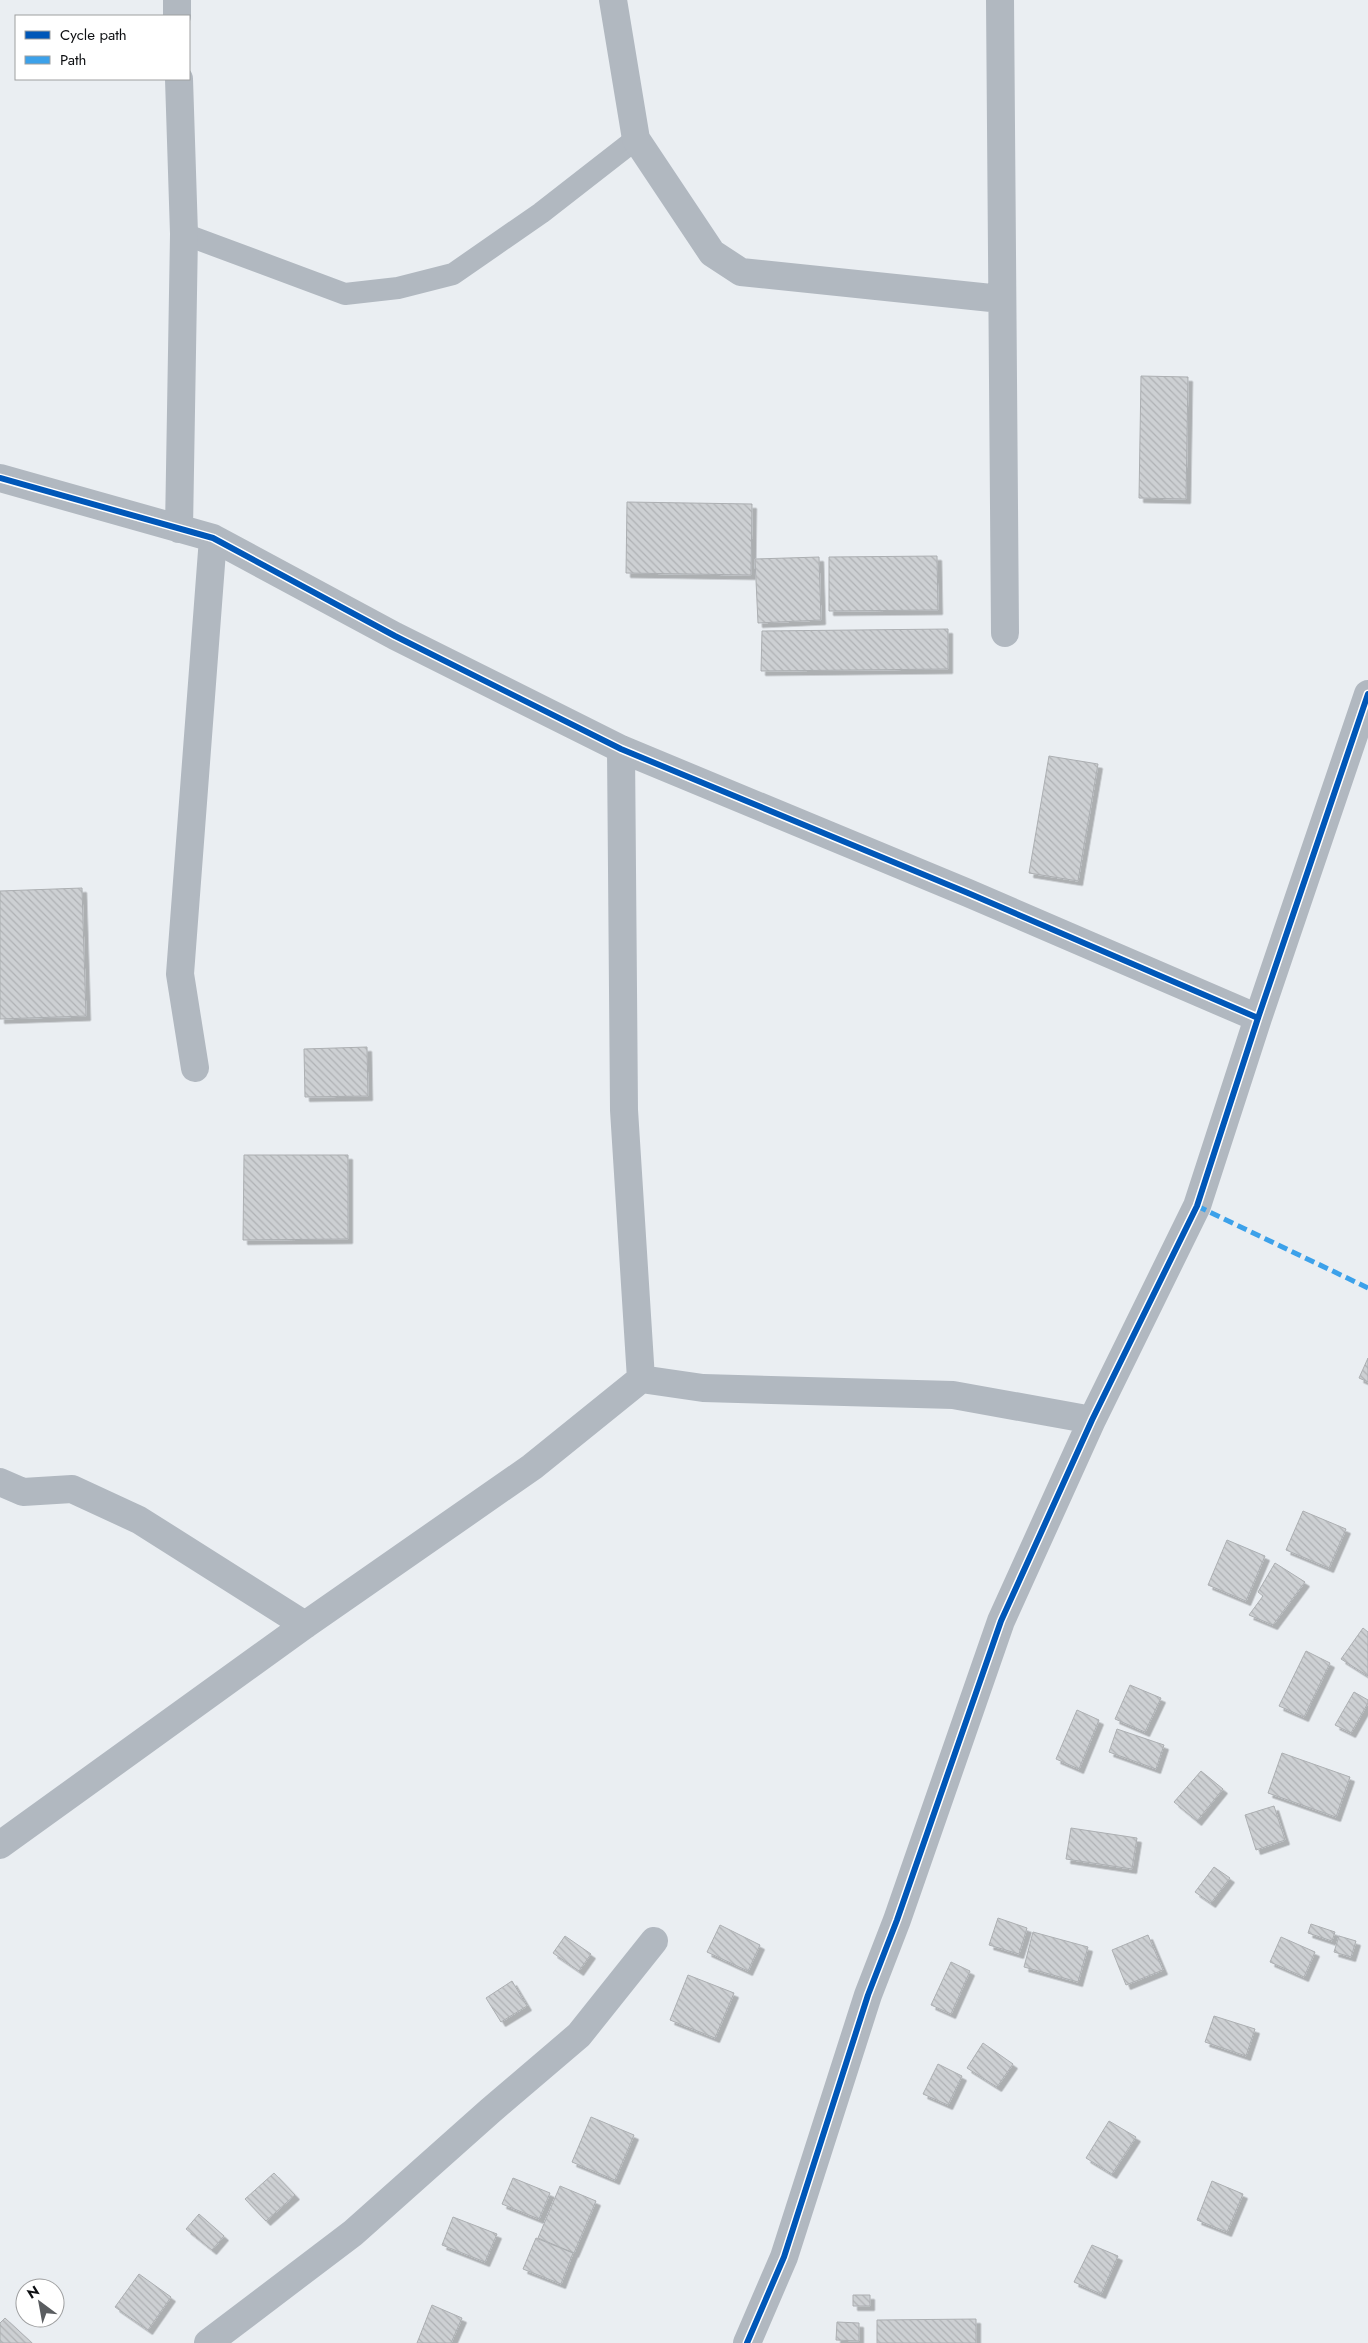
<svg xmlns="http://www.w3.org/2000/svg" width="1368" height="2343" viewBox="0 0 1368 2343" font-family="Jost,sans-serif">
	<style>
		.building { fill: url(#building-back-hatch); stroke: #acafb2; filter: url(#shadow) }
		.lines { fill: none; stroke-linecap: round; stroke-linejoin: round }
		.service { stroke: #b1b8c0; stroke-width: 22 }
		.minor { stroke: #b1b8c0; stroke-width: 28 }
		.quiet { stroke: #3ca1ea; stroke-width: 5; stroke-dasharray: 10 5; stroke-linecap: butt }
		.cycleway-casing { stroke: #fff; stroke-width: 9 }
		.cycleway { stroke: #0057b8; stroke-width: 6 }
	</style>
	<defs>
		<pattern id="building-back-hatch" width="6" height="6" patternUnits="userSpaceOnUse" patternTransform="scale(1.25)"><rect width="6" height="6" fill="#cdd0d3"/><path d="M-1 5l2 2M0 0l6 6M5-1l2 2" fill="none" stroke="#afb1b4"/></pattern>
		<filter id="shadow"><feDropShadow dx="4.5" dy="4.5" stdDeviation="0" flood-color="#0004"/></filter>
	</defs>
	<rect width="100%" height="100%" fill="#eaeef2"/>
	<!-- building -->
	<path class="building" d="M1141,376L1188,377L1186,499L1139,498Z
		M627,502L752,504L751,575L626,573Z
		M937,556L938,610L829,611V557Z
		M819,557L821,620L758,623L755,559Z
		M948,629V669L761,671L762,631Z
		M1049,756L1098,764L1078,881L1029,873Z
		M82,888L86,1016L0,1019V891Z
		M367,1047L368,1096L305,1097L304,1049Z
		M244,1155H348V1239L243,1240Z
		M1368,1358V1382L1359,1378Z
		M1303,1511L1346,1529L1329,1568L1286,1550Z
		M1227,1540L1265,1556L1246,1601L1208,1585Z
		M1275,1563L1305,1582L1273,1625L1249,1615L1263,1596L1258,1592Z
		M1363,1628L1368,1632V1676L1341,1659Z
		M1306,1651L1330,1663L1304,1717L1279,1706Z
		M1130,1685L1161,1698L1145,1732L1115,1719Z
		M1354,1692L1368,1700V1703L1351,1733L1335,1725Z
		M1077,1710L1099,1720L1079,1769L1056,1759Z
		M1117,1729L1164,1745L1156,1769L1109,1752Z
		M1282,1753L1350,1777L1336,1817L1268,1793Z
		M1201,1771L1223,1789L1197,1821L1174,1802Z
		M1274,1806L1285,1840L1256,1850L1245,1815Z
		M1071,1828L1137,1838L1132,1869L1066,1859Z
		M1214,1867L1230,1878L1211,1903L1195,1892Z
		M998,1918L1027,1928L1019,1954L989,1945Z
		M1311,1924L1335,1932L1332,1941L1308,1933Z
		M720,1925L760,1945L748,1971L707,1952Z
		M1033,1932L1088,1947L1078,1982L1024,1967Z
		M1148,1935L1163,1970L1126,1985L1112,1950Z
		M565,1936L591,1954L579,1971L553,1953Z
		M1339,1936L1356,1941L1351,1957L1334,1952Z
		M1281,1937L1315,1952L1304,1977L1270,1962Z
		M951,1962L970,1971L951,2014L931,2005Z
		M688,1975L734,1993L715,2038L670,2020Z
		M512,1981L527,2006L501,2022L486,1998Z
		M1214,2016L1255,2029L1246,2056L1205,2042Z
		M983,2043L1013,2064L997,2087L967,2068Z
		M938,2064L962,2076L948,2105L923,2094Z
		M591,2117L634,2135L615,2180L572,2162Z
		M1109,2121L1136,2137L1112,2174L1086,2158Z
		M274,2173L295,2195L266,2221L245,2199Z
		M513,2178L550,2193L539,2219L502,2204Z
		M1212,2181L1243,2194L1227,2232L1197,2220Z
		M560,2186L596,2201L574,2253L538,2238Z
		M199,2214L224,2236L212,2250L186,2229Z
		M453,2217L497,2234L485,2262L442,2245Z
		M536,2238L573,2253L561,2284L523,2269Z
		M1092,2245L1118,2256L1101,2294L1074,2282Z
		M139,2274L171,2297L148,2330L115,2307Z
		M853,2295H870V2306H853Z
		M432,2305L462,2318L451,2343H417Z
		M5,2318L32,2343H0V2323Z
		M976,2319V2343H877V2320Z
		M837,2322L859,2323V2341L836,2340Z"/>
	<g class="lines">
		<!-- service -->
		<path class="service" d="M184,234L345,294L398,288L453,274L541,213L636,139"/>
		<!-- minor -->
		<path class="minor" d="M177,0V16
			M613,0L636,139L712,253L741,272L1001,299
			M1000,0L1005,633
			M0,478L213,538L395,636L621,749L968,893L1258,1018
			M179,529L184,234L179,79
			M621,749L624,1110L641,1379
			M195,1068L180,974L213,538
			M0,1482L23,1492L72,1489L139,1520L305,1625
			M0,1845L305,1625L532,1467L641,1379L703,1388L953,1395L1092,1420
			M208,2343L353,2233L490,2111L579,2035L654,1941
			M747,2343L784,2257L868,1995L897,1920L1001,1621L1092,1420L1197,1206L1258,1018L1368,694"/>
		<!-- quiet -->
		<path class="quiet" d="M1197,1206L1368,1288"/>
		<defs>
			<path id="cycleway" d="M0,478L213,538L395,636L621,749L968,893L1258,1018
				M747,2343L784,2257L868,1995L897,1920L1001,1621L1092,1420L1197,1206L1258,1018L1368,694"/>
		</defs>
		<!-- cycleway casing -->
		<use href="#cycleway" class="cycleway-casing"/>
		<!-- cycleway -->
		<use href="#cycleway" class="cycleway"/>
	</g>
	<!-- legend -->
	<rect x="15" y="15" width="175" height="65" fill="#ffffff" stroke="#9e9fa0"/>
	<rect x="25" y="31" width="25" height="8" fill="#0057b8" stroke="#9e9fa0"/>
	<text x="60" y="40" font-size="15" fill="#0d0f12">Cycle path</text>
	<rect x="25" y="56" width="25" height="8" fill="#3ca1ea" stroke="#9e9fa0"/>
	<text x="60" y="65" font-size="15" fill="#0d0f12">Path</text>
	<!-- north arrow -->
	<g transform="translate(40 2303) rotate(328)"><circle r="24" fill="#ffffff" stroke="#9e9fa0"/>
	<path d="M0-4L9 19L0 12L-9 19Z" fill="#5a5d60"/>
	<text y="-8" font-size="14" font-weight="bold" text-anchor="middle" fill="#0d0f12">N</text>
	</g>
</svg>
